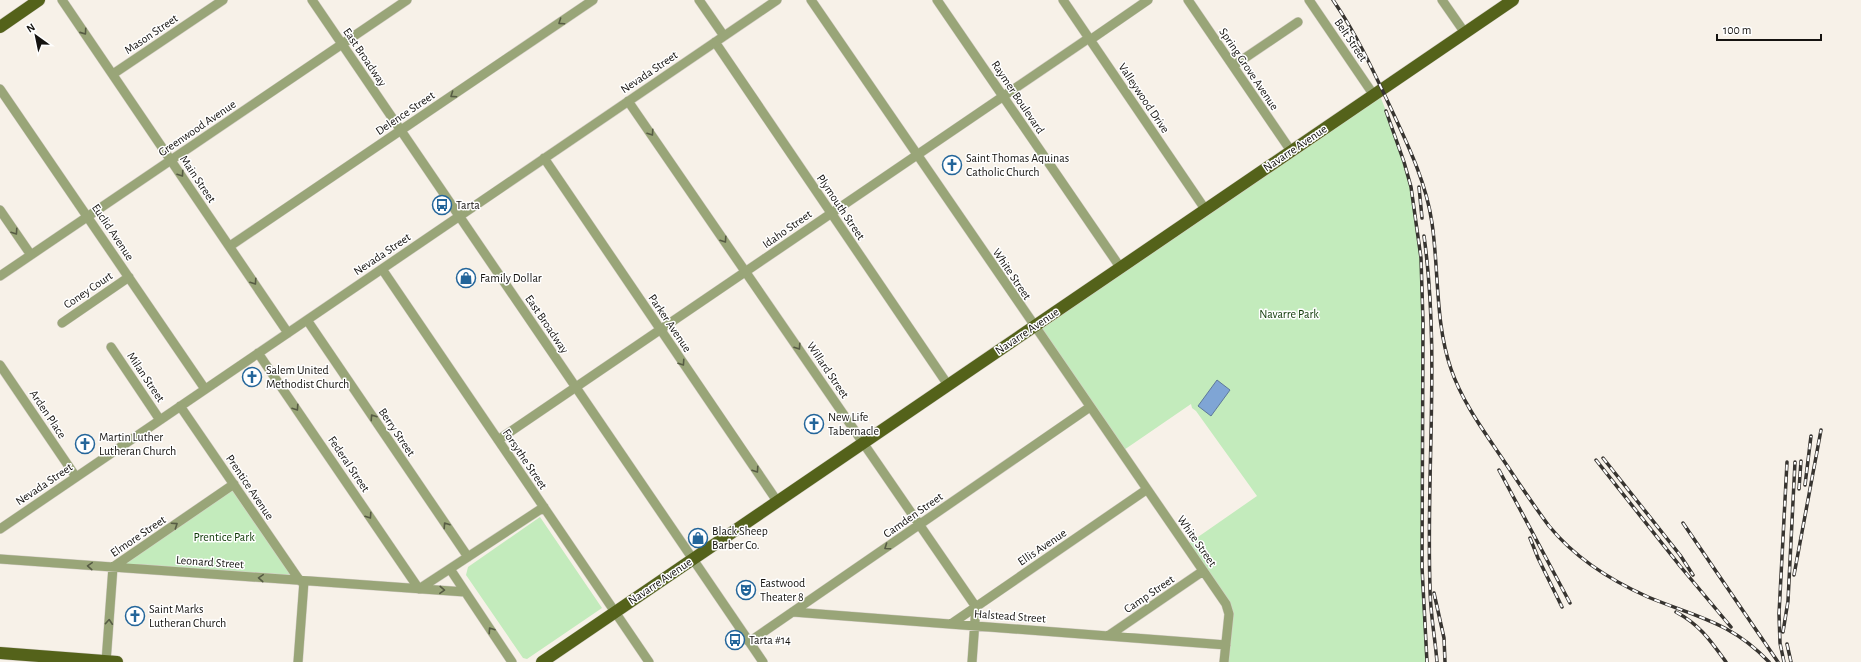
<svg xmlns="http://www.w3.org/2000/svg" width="1861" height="662" viewBox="0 0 1861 662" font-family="'Alegreya Sans',sans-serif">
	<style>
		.green { fill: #c3ebbc }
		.water { fill: #7fa5d5; stroke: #5f799a }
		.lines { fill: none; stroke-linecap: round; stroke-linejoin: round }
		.minor-casing { stroke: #d3cdc5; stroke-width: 10 }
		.major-casing { stroke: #d3cdc5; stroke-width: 13 }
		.minor { stroke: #99a578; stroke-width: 9 }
		.major { stroke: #54621a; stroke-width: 12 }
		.rail-casing { stroke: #373430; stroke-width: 3.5 }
		.rail { stroke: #fff; stroke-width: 2; stroke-dasharray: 6; stroke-linecap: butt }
		.oneway { stroke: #575c44 }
		.labels { text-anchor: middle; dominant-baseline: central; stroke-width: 3; stroke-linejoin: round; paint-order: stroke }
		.street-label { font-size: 12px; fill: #151310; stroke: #fff }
		.poi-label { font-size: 12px; fill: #151310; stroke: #fff; text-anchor: start }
		.park-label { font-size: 12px; fill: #0c3704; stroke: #fff }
	</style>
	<rect width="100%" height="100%" fill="#f7f1e8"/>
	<!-- green -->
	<path class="green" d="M1378,91L1397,138L1407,171L1413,196L1419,241L1423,322L1422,567L1426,662H1225L1229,614L1185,546L1257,496L1196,411L1192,408L1191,404L1121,452L1034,326Z
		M232,490L291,575L123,564Z
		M540,517L602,608L527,659L523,658L466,575L468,567Z"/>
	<!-- water -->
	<path class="water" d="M1217,380L1230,390L1211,416L1198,406Z"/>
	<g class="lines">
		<defs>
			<path id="minor" d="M62,0L288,333
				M312,0L763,662
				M699,0L724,36
				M811,0L1226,604L1229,614L1224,662
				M937,0L1120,267
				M1063,0L1205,209
				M1188,0L1291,151
				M1309,0L1373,94
				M1442,0L1465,33
				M1090,40L1148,0
				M715,42L948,385
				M1233,66L1298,22
				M113,74L223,0
				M0,89L205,389
				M628,101L976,607L972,662
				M544,158L777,501
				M0,210L31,255
				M230,246L593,0
				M382,269L649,662
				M0,276L407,0
				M307,320L468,557
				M62,323L129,277
				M111,347L160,420
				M258,353L419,589
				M0,365L76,477
				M180,406L300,581
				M498,440L1089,38
				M0,529L777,0
				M0,559L465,592
				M450,569L512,662
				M419,589L544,507
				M793,612L1226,645
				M951,624L1146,490
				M1108,636L1203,571
				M749,642L1090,407
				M106,662L113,567L234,484
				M298,662L304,581"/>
			<path id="major" d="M0,27L39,0
				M0,653L117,662
				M542,662L1513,0"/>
		</defs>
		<!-- minor casing -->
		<use href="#minor" class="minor-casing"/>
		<!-- major casing -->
		<use href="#major" class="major-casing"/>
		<!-- minor -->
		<use href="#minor" class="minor"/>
		<!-- major -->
		<use href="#major" class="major"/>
		<defs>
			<path id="rail" d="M1333,0C1355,32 1371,66 1387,100C1405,139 1426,180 1432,223C1439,271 1435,323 1451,369C1463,404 1486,434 1506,464C1520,485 1534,506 1549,526C1575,558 1612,581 1648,597C1696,617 1731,622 1769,662
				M1386,111L1404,162L1411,187L1421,258L1423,322L1422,567L1427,662
				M1419,187L1422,218
				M1424,236C1440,352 1426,470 1430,587C1430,612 1435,637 1437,662
				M1603,458L1680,555L1693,575
				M1596,460L1680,566L1731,627
				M1499,470L1570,603
				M1805,485L1811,436
				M1799,489L1801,461
				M1683,523L1778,662
				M1530,538L1538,558L1562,607
				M1794,575L1821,430
				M1434,593L1444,638L1445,662
				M1676,612C1700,625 1710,640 1726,662
				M1783,632L1788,601L1795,462
				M1787,644L1791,662
				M1784,662L1780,643L1779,614L1787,462"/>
		</defs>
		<!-- rail casing -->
		<use href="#rail" class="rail-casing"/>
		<!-- rail -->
		<use href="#rail" class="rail"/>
	</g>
	<!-- one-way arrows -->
	<defs><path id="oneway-chevron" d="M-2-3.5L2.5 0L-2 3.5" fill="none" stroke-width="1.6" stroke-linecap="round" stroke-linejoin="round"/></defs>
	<g class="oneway">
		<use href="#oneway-chevron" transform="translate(561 22) rotate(146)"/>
		<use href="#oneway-chevron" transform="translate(84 32) rotate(55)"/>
		<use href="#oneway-chevron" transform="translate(453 95) rotate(146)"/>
		<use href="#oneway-chevron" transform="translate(651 133) rotate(56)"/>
		<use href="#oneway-chevron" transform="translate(181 174) rotate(56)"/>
		<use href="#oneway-chevron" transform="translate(15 232) rotate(56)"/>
		<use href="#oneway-chevron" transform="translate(724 240) rotate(56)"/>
		<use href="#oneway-chevron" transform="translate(254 282) rotate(56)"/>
		<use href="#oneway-chevron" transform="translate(798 347) rotate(56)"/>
		<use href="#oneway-chevron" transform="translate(682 363) rotate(56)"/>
		<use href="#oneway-chevron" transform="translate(296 408) rotate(56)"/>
		<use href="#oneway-chevron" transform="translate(373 417) rotate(-124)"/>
		<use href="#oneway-chevron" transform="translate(756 470) rotate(56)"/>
		<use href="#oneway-chevron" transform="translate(369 516) rotate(56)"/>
		<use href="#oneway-chevron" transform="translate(175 525) rotate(-34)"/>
		<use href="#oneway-chevron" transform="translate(446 525) rotate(-124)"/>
		<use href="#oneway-chevron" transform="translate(887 547) rotate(145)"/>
		<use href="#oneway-chevron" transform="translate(90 566) rotate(-176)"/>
		<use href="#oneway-chevron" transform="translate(261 578) rotate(-176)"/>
		<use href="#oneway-chevron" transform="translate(442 590) rotate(3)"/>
		<use href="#oneway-chevron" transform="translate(109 622) rotate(-86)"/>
		<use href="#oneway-chevron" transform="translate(491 630) rotate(-124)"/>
	</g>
	<!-- icons -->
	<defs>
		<symbol id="church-ring" viewBox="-11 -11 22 22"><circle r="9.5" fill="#fff" stroke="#23659a" stroke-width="1.5"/><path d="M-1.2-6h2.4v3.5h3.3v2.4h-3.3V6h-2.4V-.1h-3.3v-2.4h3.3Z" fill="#23659a"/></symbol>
		<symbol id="bus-ring" viewBox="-11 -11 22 22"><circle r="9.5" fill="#fff" stroke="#23659a" stroke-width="1.5"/><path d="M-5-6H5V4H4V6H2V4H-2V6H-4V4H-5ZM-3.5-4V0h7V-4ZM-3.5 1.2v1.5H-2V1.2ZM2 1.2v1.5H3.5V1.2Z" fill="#23659a"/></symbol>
		<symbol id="shop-ring" viewBox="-11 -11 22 22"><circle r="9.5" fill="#fff" stroke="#23659a" stroke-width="1.5"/><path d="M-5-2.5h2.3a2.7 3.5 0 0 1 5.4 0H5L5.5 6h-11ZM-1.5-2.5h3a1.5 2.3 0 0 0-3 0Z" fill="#23659a"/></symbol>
		<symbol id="theatre-ring" viewBox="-11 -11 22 22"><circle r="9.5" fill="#fff" stroke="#23659a" stroke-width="1.5"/><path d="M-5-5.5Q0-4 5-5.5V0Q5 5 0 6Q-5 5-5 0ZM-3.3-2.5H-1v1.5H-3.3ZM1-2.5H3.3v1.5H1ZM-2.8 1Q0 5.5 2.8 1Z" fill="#23659a"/></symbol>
	</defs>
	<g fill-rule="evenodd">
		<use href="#church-ring" x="941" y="154" width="22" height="22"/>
		<use href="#bus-ring" x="431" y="194" width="22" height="22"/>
		<use href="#shop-ring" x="455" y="267" width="22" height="22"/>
		<use href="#church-ring" x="241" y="366" width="22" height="22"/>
		<use href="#church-ring" x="803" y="413" width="22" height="22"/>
		<use href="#church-ring" x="74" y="433" width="22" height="22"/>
		<use href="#shop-ring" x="687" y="527" width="22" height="22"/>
		<use href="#theatre-ring" x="735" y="579" width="22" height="22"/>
		<use href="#church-ring" x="124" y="605" width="22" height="22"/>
		<use href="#bus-ring" x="724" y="629" width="22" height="22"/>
	</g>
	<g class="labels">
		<!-- street labels -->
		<g class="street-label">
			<text transform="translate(151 34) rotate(-34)">Mason Street</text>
			<text transform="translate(1351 40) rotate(56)">Belt Street</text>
			<text transform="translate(365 57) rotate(56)">East Broadway</text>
			<text transform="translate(1249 69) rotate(56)">Spring Grove Avenue</text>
			<text transform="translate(649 72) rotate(-34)">Nevada Street</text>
			<text transform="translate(1018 97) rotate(56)">Raymer Boulevard</text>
			<text transform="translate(1144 98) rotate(56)">Valleywood Drive</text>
			<text transform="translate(405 113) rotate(-34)">Delence Street</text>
			<text transform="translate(197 128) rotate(-34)">Greenwood Avenue</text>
			<text transform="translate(1295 148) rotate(-34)">Navarre Avenue</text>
			<text transform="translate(198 179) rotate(56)">Main Street</text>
			<text transform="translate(841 207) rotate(56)">Plymouth Street</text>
			<text transform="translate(787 229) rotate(-35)">Idaho Street</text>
			<text transform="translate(113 232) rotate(56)">Euclid Avenue</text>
			<text transform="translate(382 254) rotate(-34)">Nevada Street</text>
			<text transform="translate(1012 274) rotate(56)">White Street</text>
			<text transform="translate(88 290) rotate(-34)">Coney Court</text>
			<text transform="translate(670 323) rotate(56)">Parker Avenue</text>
			<text transform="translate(547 324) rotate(56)">East Broadway</text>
			<text transform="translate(1027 331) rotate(-34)">Navarre Avenue</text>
			<text transform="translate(828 370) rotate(56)">Willard Street</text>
			<text transform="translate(146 377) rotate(56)">Milan Street</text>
			<text transform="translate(48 414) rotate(56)">Arden Place</text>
			<text transform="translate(397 432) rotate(56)">Berry Street</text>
			<text transform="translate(525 459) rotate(56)">Forsythe Street</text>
			<text transform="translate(349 464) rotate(56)">Federal Street</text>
			<text transform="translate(44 484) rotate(-34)">Nevada Street</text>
			<text transform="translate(250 487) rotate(56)">Prentice Avenue</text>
			<text transform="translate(913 515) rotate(-35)">Camden Street</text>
			<text transform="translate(138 536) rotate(-34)">Elmore Street</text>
			<text transform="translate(1197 541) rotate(55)">White Street</text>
			<text transform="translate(1042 547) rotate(-34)">Ellis Avenue</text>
			<text transform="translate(210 562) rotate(4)">Leonard Street</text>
			<text transform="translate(660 581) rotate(-34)">Navarre Avenue</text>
			<text transform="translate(1149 594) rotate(-34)">Camp Street</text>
			<text transform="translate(1010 616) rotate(4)">Halstead Street</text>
		</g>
		<!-- poi labels -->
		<g class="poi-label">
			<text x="966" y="158">Saint Thomas Aquinas<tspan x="966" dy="14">Catholic Church</tspan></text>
			<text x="456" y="205">Tarta</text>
			<text x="480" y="278">Family Dollar</text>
			<text x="266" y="370">Salem United<tspan x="266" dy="14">Methodist Church</tspan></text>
			<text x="828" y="417">New Life<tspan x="828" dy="14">Tabernacle</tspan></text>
			<text x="99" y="437">Martin Luther<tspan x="99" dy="14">Lutheran Church</tspan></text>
			<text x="712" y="531">Black Sheep<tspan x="712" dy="14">Barber Co.</tspan></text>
			<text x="760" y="583">Eastwood<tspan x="760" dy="14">Theater 8</tspan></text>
			<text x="149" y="609">Saint Marks<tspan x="149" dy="14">Lutheran Church</tspan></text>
			<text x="749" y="640">Tarta #14</text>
		</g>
		<!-- park labels -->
		<g class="park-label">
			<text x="1289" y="314">Navarre Park</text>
			<text x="224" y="537">Prentice Park</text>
		</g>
	</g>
	<!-- north arrow -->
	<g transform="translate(36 36) rotate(327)" stroke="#ffffff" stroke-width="3" paint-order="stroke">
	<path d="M0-3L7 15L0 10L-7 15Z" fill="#151310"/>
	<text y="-6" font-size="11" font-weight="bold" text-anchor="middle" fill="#151310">N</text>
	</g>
	<!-- scale -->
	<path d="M1717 34v6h104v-6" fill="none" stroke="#151310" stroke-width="2"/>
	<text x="1723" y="34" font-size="12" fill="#151310" stroke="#ffffff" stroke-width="3" paint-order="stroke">100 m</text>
</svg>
